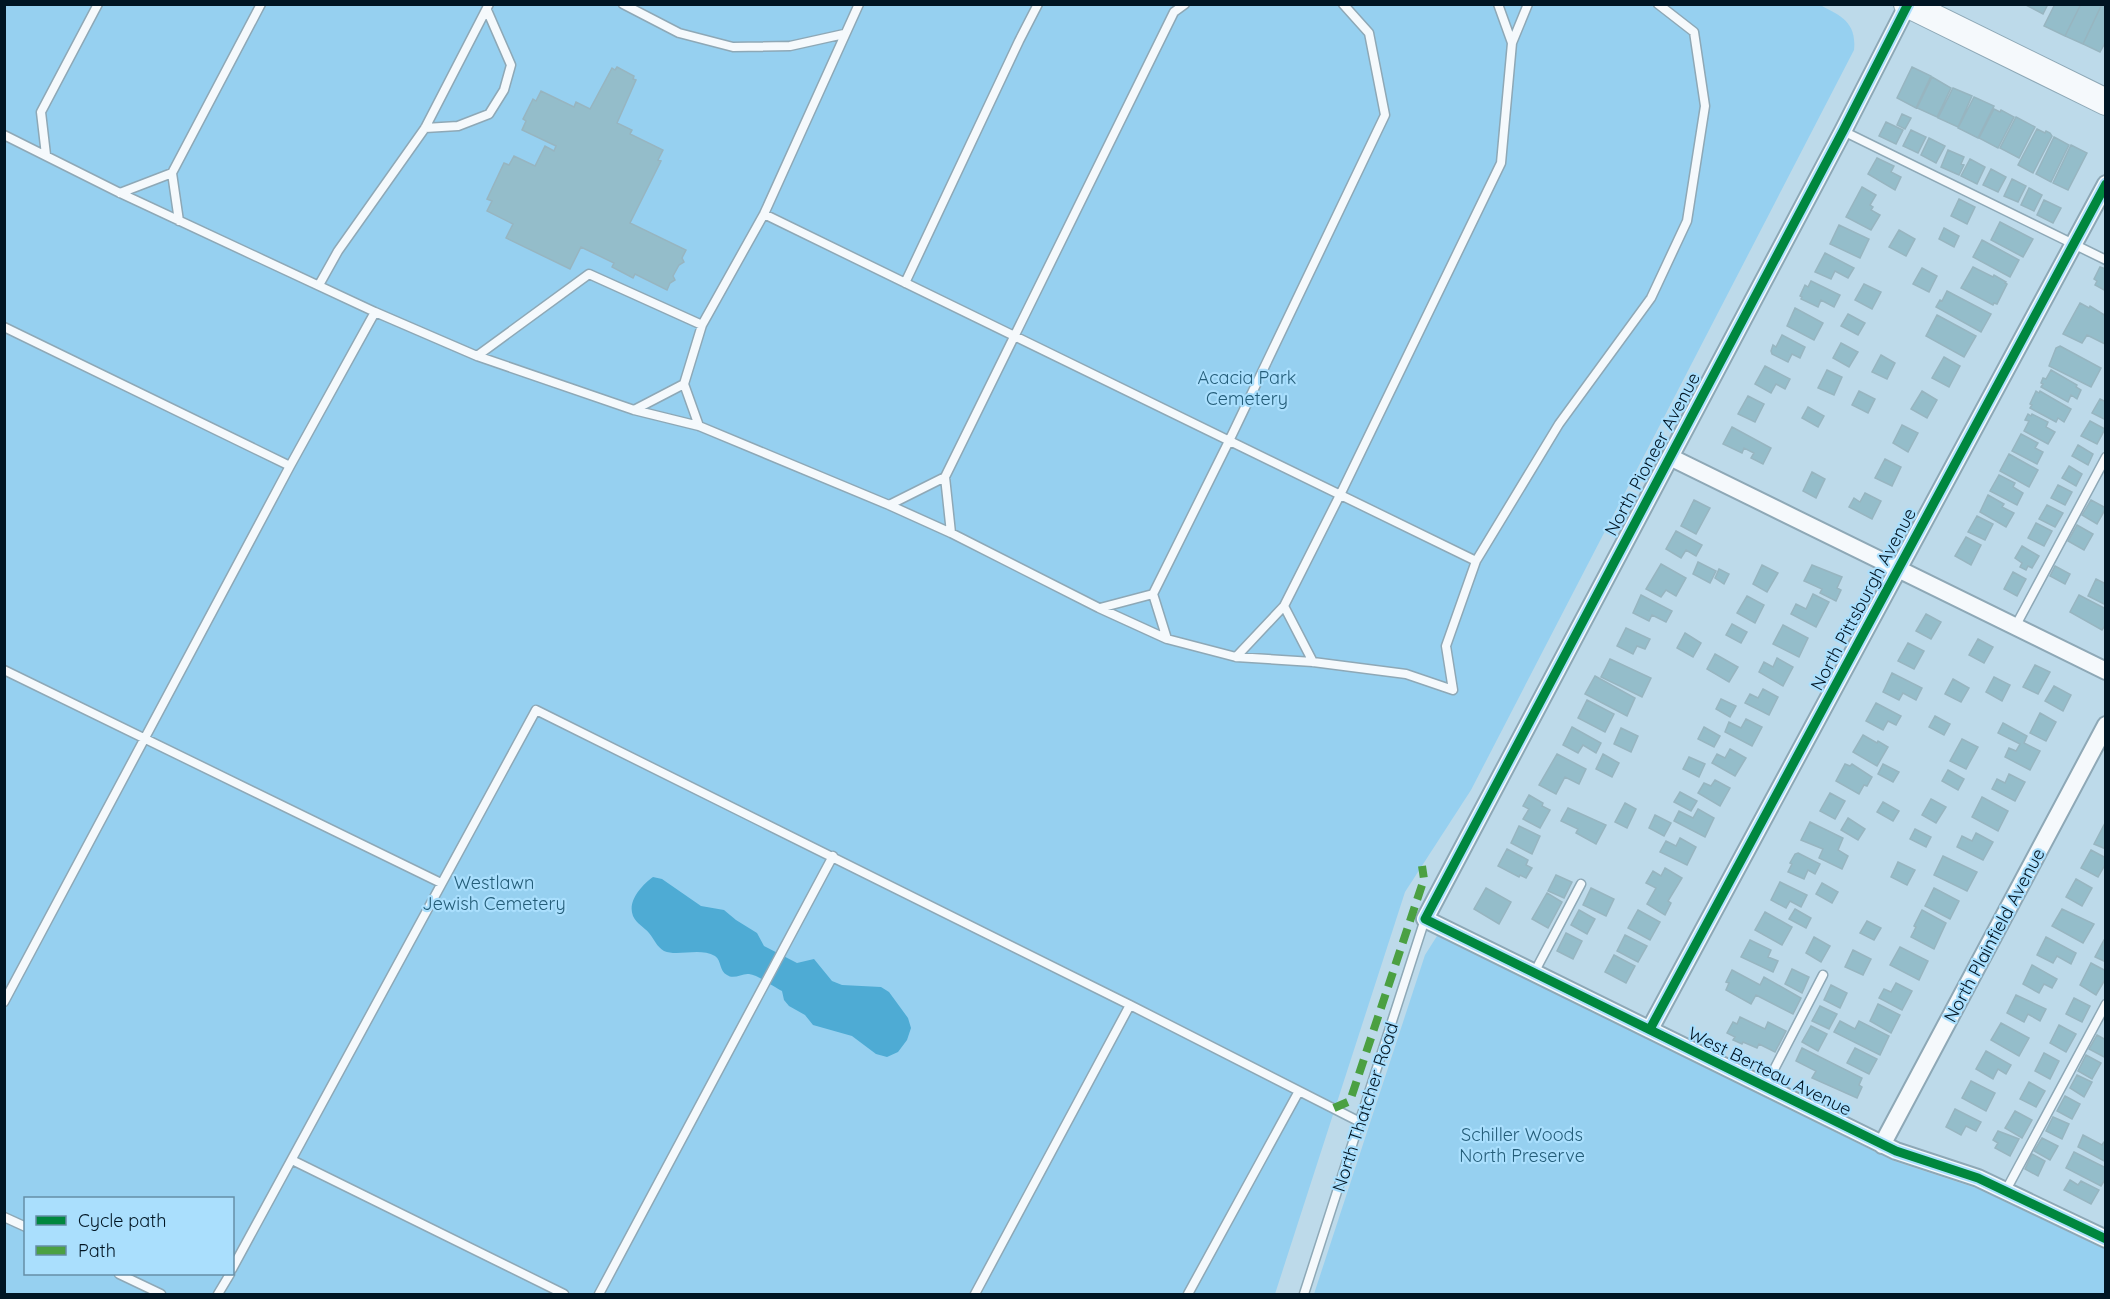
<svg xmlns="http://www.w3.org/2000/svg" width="2110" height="1299" viewBox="0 0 2110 1299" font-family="Quicksand,sans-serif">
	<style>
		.green { fill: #96d0f0; fill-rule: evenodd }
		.water { fill: #4eabd4 }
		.building { fill: #94bdca; stroke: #97b5c0; stroke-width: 1.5 }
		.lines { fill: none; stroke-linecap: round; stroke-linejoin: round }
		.lane-casing { stroke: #8ea8b6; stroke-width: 11 }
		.street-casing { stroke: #8ea8b6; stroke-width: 20 }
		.primary-casing { stroke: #8ea8b6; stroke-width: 28 }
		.lane { stroke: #f5f9fc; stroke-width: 8 }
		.street { stroke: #f5f9fc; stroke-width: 16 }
		.primary { stroke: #f5f9fc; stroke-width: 26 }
		.quiet { stroke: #4ba042; stroke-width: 8; stroke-dasharray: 15 8; stroke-linecap: butt }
		.cycleway-casing { stroke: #aadffd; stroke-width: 13 }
		.cycleway { stroke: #00873e; stroke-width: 9 }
		.labels { text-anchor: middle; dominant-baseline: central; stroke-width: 4.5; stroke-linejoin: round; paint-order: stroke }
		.park-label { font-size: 18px; fill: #245d79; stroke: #aadffd }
		.street-label { font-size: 18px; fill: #001523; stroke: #aadffd }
	</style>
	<rect width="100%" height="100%" fill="#bddaea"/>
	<!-- green -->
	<path class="green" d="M1818,4C1839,15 1857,21 1854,50L1471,790L1405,892L1275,1294H5V5ZM26,1198H232V1274H26Z
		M1437,936H1440L1894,1161L1979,1189L2105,1249V1294H1314L1425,955Z"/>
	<!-- water -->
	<path class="water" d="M653,877L662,879L701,906L724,910L736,920L757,933L764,946L797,963L814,959L832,981L842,985L881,987L889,992L908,1018L911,1028L907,1040L898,1052L887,1057L876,1054L852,1036L813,1025L805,1015L789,1006L784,1000L782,991C774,987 758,975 749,974C742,973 734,980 727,975C719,971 722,961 715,956C699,947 678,957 664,951C657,947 654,939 649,933C645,928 636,923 633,916C627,901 642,885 653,877Z"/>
	<!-- building -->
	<path class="building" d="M2024,4H2048L2043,14Z
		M2055,4H2081L2065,36L2044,26Z
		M2081,4H2102L2083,44L2065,36Z
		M2102,4H2106V41L2100,52L2083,44Z
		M617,67L634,76L633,79L636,80L617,123L632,130L630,134L663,150L658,160L661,161L630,223L686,250L682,258L684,262L679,265L673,276L675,280L670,283L667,290L635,274L633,278L612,267L614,263L581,247L570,269L506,238L513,224L487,211L492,201L487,199L504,163L509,165L514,156L535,166L545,146L554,151L556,146L522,130L526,121L523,119L533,99L536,101L541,91L574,107L576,102L590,109L612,68L615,70Z
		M1912,67L1931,76L1916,108L1897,98Z
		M1932,77L1951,88L1937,117L1917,108Z
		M1953,88L1972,96L1958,127L1938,118Z
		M1974,97L1994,106L1978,138L1958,128Z
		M1994,109L2000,112L2001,110L2014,117L1998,148L1979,138Z
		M1902,114L1911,118L1905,129L1897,125Z
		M2016,117L2035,127L2019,158L2000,148Z
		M1886,122L1903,130L1896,144L1879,136Z
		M2037,129L2045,133L2046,131L2050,133L2052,136L2033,173L2018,165Z
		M1911,130L1926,137L1918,153L1903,146Z
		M2054,137L2069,145L2051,182L2036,174Z
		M1929,138L1945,146L1936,163L1921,155Z
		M2071,145L2087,153L2068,190L2053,183Z
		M1948,150L1964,157L1961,164L1964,165L1959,175L1941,167Z
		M1877,158L1894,166L1891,172L1901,177L1895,190L1868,174Z
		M1970,159L1985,167L1977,184L1961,176Z
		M1991,169L2006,177L1998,192L1983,185Z
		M2012,179L2026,186L2018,202L2004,196Z
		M1862,187L1876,195L1870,205L1873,207L1871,210L1880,215L1871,230L1846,217Z
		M2029,188L2042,195L2034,211L2021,205Z
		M1959,199L1975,207L1967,224L1951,216Z
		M2044,200L2061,208L2053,223L2037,215Z
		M2000,222L2033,239L2023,257L1991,240Z
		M1839,225L1869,239L1860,258L1830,244Z
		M1944,228L1959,236L1954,247L1939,239Z
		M1899,230L1915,239L1906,256L1889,247Z
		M1982,240L2019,260L2010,277L1973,257Z
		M1825,253L1854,268L1848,278L1835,271L1831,279L1815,272Z
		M1973,267L1993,277L1994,275L2006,282L2005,283L2007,284L1997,304L1994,303L1993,305L1961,288Z
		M2100,267L2106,269V291L2095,285L2097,281L2094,279Z
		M1922,268L1937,276L1929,292L1913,284Z
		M1811,281L1840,295L1834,307L1821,300L1818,307L1801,299L1802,297L1800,296L1805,285L1808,287Z
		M1864,284L1881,292L1872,309L1855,300Z
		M1947,291L1991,314L1981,332L1936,307L1940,300L1942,301Z
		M2080,303L2089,308L2090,306L2106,316L2105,344L2087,335L2082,343L2063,334Z
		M1795,308L1823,323L1814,340L1787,326Z
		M1848,314L1865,323L1858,335L1841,326Z
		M1937,315L1976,336L1964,357L1926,336Z
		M1782,335L1805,347L1800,358L1792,354L1788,362L1772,354L1771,351L1773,345L1776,347Z
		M1841,343L1858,352L1849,367L1833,358Z
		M2060,346L2101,368L2091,387L2049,366L2056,348Z
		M1881,355L1895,363L1887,379L1872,372Z
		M1944,357L1960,366L1949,387L1932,378Z
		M1765,366L1790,379L1785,389L1776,384L1771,393L1755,384Z
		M1827,370L1842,377L1834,395L1818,388Z
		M2051,370L2077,385L2076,387L2081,390L2077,399L2071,395L2068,402L2041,387L2043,384L2041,383L2043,378L2046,379Z
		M1859,391L1875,399L1868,413L1852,405Z
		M1922,391L1937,400L1927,418L1911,409Z
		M2036,391L2039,393L2040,391L2071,409L2064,422L2058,418L2056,422L2030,408L2032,405L2030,404Z
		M1748,396L1764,404L1755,422L1738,414Z
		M2100,399L2106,402V420L2092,413Z
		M1808,407L1824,416L1818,427L1802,418Z
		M2028,414L2031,416L2032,414L2048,422L2046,427L2055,432L2048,444L2024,431L2029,421L2025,420Z
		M2090,421L2105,429L2097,444L2081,436Z
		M1902,425L1918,433L1908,452L1893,443Z
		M1732,427L1771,448L1763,464L1751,458L1754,453L1744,448L1742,453L1723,444Z
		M2021,434L2038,443L2035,448L2043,452L2037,464L2012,451Z
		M2078,445L2093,454L2088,465L2072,456Z
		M2009,454L2038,470L2029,487L2000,471Z
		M1885,459L1901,467L1892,486L1875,478Z
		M2069,466L2082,474L2076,486L2062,478Z
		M1812,472L1825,479L1816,498L1803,491Z
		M1999,475L2015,483L2013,487L2023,493L2017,505L1990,491Z
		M2058,485L2072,492L2065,505L2051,498Z
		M1865,493L1881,501L1872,519L1849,507L1854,498L1860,502Z
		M1988,495L2004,504L2002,507L2014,513L2006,527L1980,512Z
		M1694,500L1710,508L1696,534L1681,526Z
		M2091,500L2106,508L2097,524L2082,515Z
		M2047,505L2063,513L2055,527L2039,519Z
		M1977,516L1993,524L1985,540L1968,532Z
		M2036,523L2052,531L2044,546L2028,538Z
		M2077,525L2093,534L2084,550L2068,541Z
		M1676,531L1702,545L1696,556L1686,550L1681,558L1666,549Z
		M1966,537L1981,545L1971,565L1955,556Z
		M2022,546L2039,556L2032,568L2028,566L2026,570L2020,567L2022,563L2015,558Z
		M1698,562L1716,571L1710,583L1693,574Z
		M1661,564L1686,578L1676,596L1666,590L1661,597L1646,589Z
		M1762,565L1778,573L1767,592L1753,584Z
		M1812,565L1842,577L1837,588L1841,590L1836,601L1820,593L1822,589L1804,581Z
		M2055,566L2070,574L2065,584L2050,576Z
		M1719,569L1729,574L1724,584L1715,578Z
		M2013,572L2026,579L2017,596L2004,589Z
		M2096,579L2106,584V605L2088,596Z
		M1813,594L1829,602L1816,627L1791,614L1796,604L1806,609Z
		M1641,595L1672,611L1666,622L1652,615L1649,621L1633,613Z
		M2079,595L2106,609V624L2102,630L2070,612Z
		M1747,596L1764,605L1755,623L1737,613Z
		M1926,614L1941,622L1931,639L1916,631Z
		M1732,624L1747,632L1741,643L1726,635Z
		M1783,625L1808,638L1799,657L1773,644Z
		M1626,628L1650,639L1645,649L1637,646L1633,654L1617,646Z
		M1685,633L1701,643L1693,657L1677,648Z
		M1978,639L1993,647L1984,663L1969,655Z
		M1908,643L1924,651L1914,669L1898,661Z
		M1715,654L1738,667L1729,682L1707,669Z
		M1777,658L1793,667L1783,686L1759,672L1764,662L1773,667Z
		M1610,659L1651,678L1642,697L1601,677Z
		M2035,665L2050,672L2038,694L2023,687Z
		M1892,673L1922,688L1916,700L1903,693L1899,700L1883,692Z
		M1595,676L1635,698L1627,716L1585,694Z
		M1994,677L2010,685L2002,701L1986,692Z
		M1953,679L1969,688L1961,702L1945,694Z
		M2054,686L2071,695L2063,711L2045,701Z
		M1763,689L1778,697L1769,715L1745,703L1750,694L1758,698Z
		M1721,699L1736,706L1730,717L1716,709Z
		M1587,700L1614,714L1605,732L1578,718Z
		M1876,703L1901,716L1896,725L1888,721L1883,730L1866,721Z
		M2040,713L2056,722L2046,741L2030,733Z
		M1935,716L1950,724L1944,735L1929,727Z
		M1746,719L1762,727L1752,746L1725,732L1729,722L1741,728Z
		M2003,723L2027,736L2024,743L2040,751L2030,770L2005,757L2009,748L2016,751L2020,744L1998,733Z
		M1572,727L1601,743L1596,753L1583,745L1578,753L1563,745Z
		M1704,727L1720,736L1714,747L1698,739Z
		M1621,728L1638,736L1631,752L1614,744Z
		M1863,735L1877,743L1878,741L1888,747L1877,766L1853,752Z
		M1962,739L1978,747L1966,769L1950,761Z
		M1730,749L1746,758L1735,776L1712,763L1717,754L1725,758Z
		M1557,754L1586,769L1579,784L1565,777L1556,794L1539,785Z
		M1603,754L1619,763L1612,777L1596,769Z
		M1689,757L1705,764L1699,777L1683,769Z
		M1845,764L1850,766L1852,764L1872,777L1867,786L1864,785L1859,794L1836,781Z
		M1883,764L1899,772L1893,782L1878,774Z
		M1948,770L1964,779L1958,790L1942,781Z
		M2009,774L2025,782L2015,801L1992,789L1997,779L2005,783Z
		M1715,780L1730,788L1720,806L1698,793L1704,783L1711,786Z
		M1680,792L1697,801L1691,811L1674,802Z
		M1830,793L1845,801L1835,819L1820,811Z
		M1529,795L1543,803L1542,806L1550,810L1540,828L1523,819L1529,809L1523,806Z
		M1982,797L2008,811L1998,831L1972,817Z
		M1931,799L1946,807L1936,823L1922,815Z
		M1883,802L1899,811L1893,821L1877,812Z
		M1625,803L1636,809L1627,828L1615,822Z
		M1568,808L1606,825L1596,844L1576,833L1578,829L1561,821Z
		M1698,809L1714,818L1705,837L1674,821L1679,811L1693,818Z
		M1655,815L1671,823L1664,836L1649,828Z
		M1848,818L1865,829L1858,840L1841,830Z
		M2106,821V849L2094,844Z
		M1810,822L1843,838L1838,850L1848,856L1842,869L1819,858L1823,849L1801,840Z
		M1519,826L1540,836L1532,854L1511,843Z
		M1915,829L1931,837L1926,847L1910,839Z
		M1976,833L1993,842L1983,860L1957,847L1962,836L1972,841Z
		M1680,838L1696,847L1687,865L1660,852L1666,841L1676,846Z
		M1507,849L1528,860L1526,865L1532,868L1526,878L1520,875L1519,877L1498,866Z
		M2091,850L2106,858V863L2098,877L2081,868Z
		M1798,853L1820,864L1815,874L1808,870L1804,879L1788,872L1792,864L1790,863L1795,854Z
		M1943,856L1977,872L1967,891L1934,875Z
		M1898,862L1915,870L1907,885L1891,877Z
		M1665,868L1682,878L1668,901L1671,903L1665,915L1647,904L1656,888L1646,883L1653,871L1661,876Z
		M1556,875L1572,882L1564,898L1548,891Z
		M2076,879L2092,888L2082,906L2066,897Z
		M1780,882L1807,895L1801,907L1790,901L1786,908L1771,900Z
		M1822,883L1838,892L1832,903L1816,894Z
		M1486,888L1511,902L1499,924L1474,909Z
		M1591,888L1614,899L1606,916L1583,905Z
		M1934,888L1959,901L1950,919L1925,906Z
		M1547,893L1562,902L1548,928L1532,919Z
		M1795,909L1811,918L1806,928L1789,919Z
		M2062,909L2094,924L2083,943L2052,926Z
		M1579,910L1595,919L1587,934L1571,925Z
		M1638,910L1660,922L1650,940L1628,928Z
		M1922,910L1946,923L1934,949L1911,937L1916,927L1914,926Z
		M1765,912L1792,927L1782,945L1755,930Z
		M1867,921L1881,928L1874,940L1860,933Z
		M1566,933L1582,941L1573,959L1557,951Z
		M1625,935L1647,946L1638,962L1617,951Z
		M1814,937L1830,946L1821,962L1806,953Z
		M2046,937L2076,953L2071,964L2057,956L2053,963L2037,955Z
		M1750,940L1771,950L1768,957L1778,961L1773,972L1741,957Z
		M2104,940L2106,941V962L2095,957Z
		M1900,947L1928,961L1919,980L1890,965Z
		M1853,950L1871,959L1863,975L1845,967Z
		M1614,955L1635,966L1626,983L1605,972Z
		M2091,963L2106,971V978L2096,995L2080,985Z
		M2032,965L2057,979L2052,988L2044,984L2039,993L2023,984Z
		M1792,969L1809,977L1802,993L1785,984Z
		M1732,970L1760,985L1764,977L1801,998L1793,1014L1756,995L1751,1004L1726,990L1729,983L1726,982Z
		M1896,983L1912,991L1902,1010L1879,998L1884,989L1891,992Z
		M1831,985L1847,993L1840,1008L1824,1000Z
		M2016,995L2046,1009L2040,1021L2028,1014L2024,1022L2007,1013Z
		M2074,998L2090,1006L2082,1022L2066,1014Z
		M1878,1004L1900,1015L1891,1033L1870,1021Z
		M1820,1006L1837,1014L1829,1029L1812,1021Z
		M1740,1017L1765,1029L1768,1022L1786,1031L1775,1052L1759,1044L1757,1048L1743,1042L1742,1044L1733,1040L1735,1037L1727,1033L1733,1022L1737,1024Z
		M1840,1021L1855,1029L1859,1021L1889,1036L1880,1055L1834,1032Z
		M2001,1023L2029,1038L2019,1056L1991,1040Z
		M2059,1025L2076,1034L2066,1052L2050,1043Z
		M1811,1026L1827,1034L1818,1051L1802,1042Z
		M2097,1035L2106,1040V1058L2089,1049Z
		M1802,1048L1862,1078L1859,1085L1862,1087L1857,1098L1812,1078L1816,1071L1796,1061Z
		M1855,1048L1877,1059L1869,1074L1847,1063Z
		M1986,1051L2011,1065L2006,1074L1998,1069L1993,1079L1976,1069Z
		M2044,1053L2059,1061L2050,1079L2035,1071Z
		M2086,1055L2101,1063L2092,1079L2078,1071Z
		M2077,1075L2092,1082L2084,1097L2070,1088Z
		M1971,1081L1995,1093L1986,1111L1962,1098Z
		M2029,1082L2045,1091L2036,1107L2020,1099Z
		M2065,1096L2080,1104L2072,1119L2057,1111Z
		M1955,1109L1981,1122L1976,1131L1966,1126L1961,1135L1946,1127Z
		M2015,1111L2032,1120L2022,1138L2005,1128Z
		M2053,1117L2069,1124L2062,1139L2046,1131Z
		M1998,1131L2019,1139L2010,1156L1995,1148L1998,1143L1993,1140Z
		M2083,1135L2102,1145L2104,1142H2106V1162L2078,1147Z
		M2042,1138L2058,1146L2050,1160L2034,1151Z
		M2074,1152L2106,1168V1178L2101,1186L2066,1168Z
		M2032,1154L2045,1161L2038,1176L2025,1169Z
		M2070,1180L2078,1185L2081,1181L2099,1190L2091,1204L2064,1190Z"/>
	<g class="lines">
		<defs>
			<path id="lane" d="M623,4L679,33L733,47L790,46L844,34
				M1512,43L1528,4
				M425,128L458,126L489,114L504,90L511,65L487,10
				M1843,131L2106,260
				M4,135L120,193L375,312L477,356L634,410L699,426L889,505L951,533L1099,608L1167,639L1236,657L1313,662L1406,674L1453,690L1446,646L1476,561L1559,424L1651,298L1687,221L1705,106L1694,32L1658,4
				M46,155L41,112L98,4
				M120,193L172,173
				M764,214L1476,561
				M179,221L172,173L261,4
				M905,283L1019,41L1038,4
				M319,285L338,251L425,128L489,4
				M4,327L290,466
				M477,356L589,274L702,325
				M684,384L699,426
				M634,410L684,384L702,325L764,214L859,4
				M945,477L951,533
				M889,505L945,477L1174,12L1185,4
				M1100,608L1153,594
				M2015,627L2106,457
				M1167,639L1153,594L1229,441L1385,115L1369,33L1343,4
				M1236,657L1284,606
				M1313,662L1284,606L1340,495L1501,163L1512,43L1498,4
				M4,670L441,883
				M1534,973L1581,884
				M4,1002L290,466L375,312
				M1765,1087L1823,975
				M292,1160L564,1294
				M2005,1192L2106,1004
				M4,1217L26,1227
				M232,1269L536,710L1130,1005L1360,1122
				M119,1274L161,1294
				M218,1294L230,1274
				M599,1294L833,856
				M975,1294L1130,1005
				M1188,1294L1299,1091
				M1304,1294L1425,919"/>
			<path id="street" d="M1908,4L1843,131L1425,919L1896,1151L1978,1178L2106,1239
				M1670,457L2106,671
				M1650,1029L2106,184
				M1882,1145L2106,725"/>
			<path id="primary" d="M1907,4L2106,102"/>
		</defs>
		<!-- lane casing -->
		<use href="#lane" class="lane-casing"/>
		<!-- street casing -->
		<use href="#street" class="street-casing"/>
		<!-- primary casing -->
		<use href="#primary" class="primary-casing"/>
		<!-- lane -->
		<use href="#lane" class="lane"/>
		<!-- street -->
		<use href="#street" class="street"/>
		<!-- primary -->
		<use href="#primary" class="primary"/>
		<!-- quiet -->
		<path class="quiet" d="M1334,1108L1350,1101L1424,879L1422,866"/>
		<defs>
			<path id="cycleway" d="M1908,4L1843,131L1425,919L1896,1151L1978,1178L2106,1239
				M1650,1029L2106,184"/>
		</defs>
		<!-- cycleway casing -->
		<use href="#cycleway" class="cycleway-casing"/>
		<!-- cycleway -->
		<use href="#cycleway" class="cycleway"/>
	</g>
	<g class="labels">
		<!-- park labels -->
		<g class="park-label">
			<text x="1247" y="377">Acacia Park<tspan x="1247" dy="21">Cemetery</tspan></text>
			<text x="494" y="882">Westlawn<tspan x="494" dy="21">Jewish Cemetery</tspan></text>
			<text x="1522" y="1134">Schiller Woods<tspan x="1522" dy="21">North Preserve</tspan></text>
		</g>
		<!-- street labels -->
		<g class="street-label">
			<text transform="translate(1652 454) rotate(-62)">North Pioneer Avenue</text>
			<text transform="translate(1863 599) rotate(-62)">North Pittsburgh Avenue</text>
			<text transform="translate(1994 935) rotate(-62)">North Plainfield Avenue</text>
			<text transform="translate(1770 1071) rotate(26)">West Berteau Avenue</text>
			<text transform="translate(1365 1107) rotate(-72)">North Thatcher Road</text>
		</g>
	</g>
	<!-- border -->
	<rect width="2110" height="1299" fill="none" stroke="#001523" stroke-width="12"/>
	<!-- legend -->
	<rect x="24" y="1197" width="210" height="78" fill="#aadffd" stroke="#668ea6" stroke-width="1.5"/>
	<rect x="36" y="1216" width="30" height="9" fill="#00873e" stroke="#668ea6" stroke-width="1.5"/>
	<text x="78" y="1227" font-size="18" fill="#001523">Cycle path</text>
	<rect x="36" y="1246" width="30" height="9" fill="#4ba042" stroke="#668ea6" stroke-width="1.5"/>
	<text x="78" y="1257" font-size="18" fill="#001523">Path</text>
</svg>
